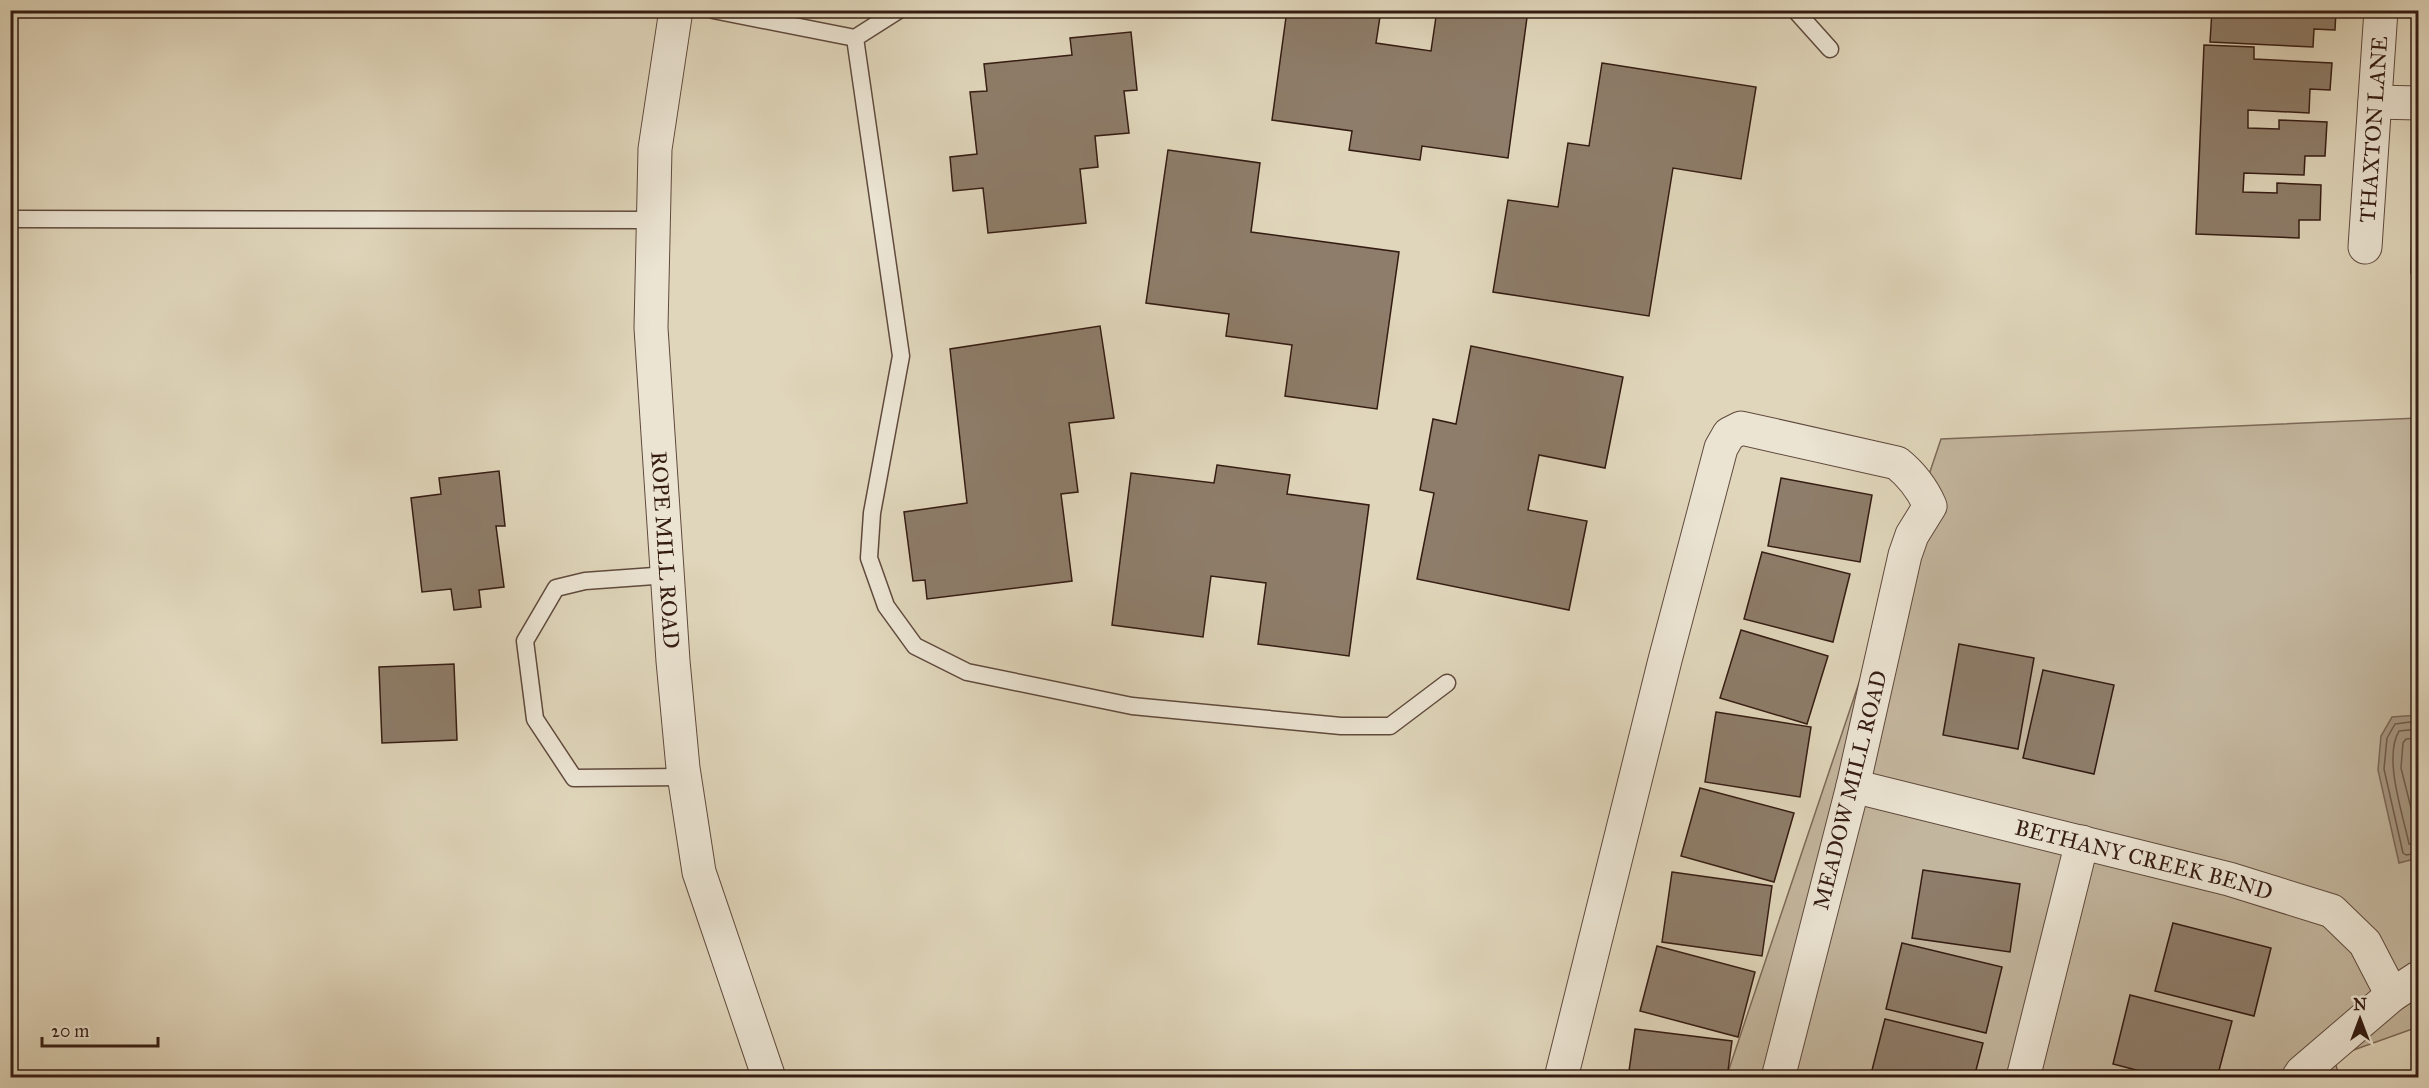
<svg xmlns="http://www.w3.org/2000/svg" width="2429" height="1088" viewBox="0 0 2429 1088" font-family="'IM FELL Great Primer',serif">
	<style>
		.green { fill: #c3b69e; stroke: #7c6958; stroke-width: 1.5 }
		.water { fill: #a69782; stroke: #796656; stroke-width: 1.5 }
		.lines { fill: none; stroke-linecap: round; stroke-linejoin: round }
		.shore { stroke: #6e5a4a; stroke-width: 1.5 }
		.building { fill: #8e7d6a; stroke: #351c13; stroke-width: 1.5 }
		.lane-casing { stroke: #604a3d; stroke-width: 19 }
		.street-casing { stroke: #604a3d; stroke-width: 35 }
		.lane { stroke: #ebe4d3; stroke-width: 16 }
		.street { stroke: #ebe4d3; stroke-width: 33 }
		.labels { text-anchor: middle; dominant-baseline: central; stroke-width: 4.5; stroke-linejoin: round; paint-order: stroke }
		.street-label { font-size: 22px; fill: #351c13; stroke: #ebe4d3 }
	</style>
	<rect width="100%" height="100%" fill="#e0d6bb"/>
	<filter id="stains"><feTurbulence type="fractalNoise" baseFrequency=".00333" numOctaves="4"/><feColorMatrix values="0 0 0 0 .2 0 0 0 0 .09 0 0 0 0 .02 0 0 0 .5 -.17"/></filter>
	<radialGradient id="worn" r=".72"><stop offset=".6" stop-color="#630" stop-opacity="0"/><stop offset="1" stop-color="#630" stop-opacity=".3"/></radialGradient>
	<!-- green -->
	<path class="green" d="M2418,418V1027L2334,1057L2339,1077L1726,1078L1941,439Z"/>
	<!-- water -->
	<path class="water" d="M2418,715V858L2399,863L2378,770L2381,736L2392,717Z"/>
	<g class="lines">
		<!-- shore -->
		<path class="shore" d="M2418,721L2395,724L2387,738L2384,769L2403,853L2406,855L2418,853
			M2418,729L2399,731C2383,758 2403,814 2409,844L2418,845
			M2418,738L2406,739L2403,743L2401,768L2418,836"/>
	</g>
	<!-- building -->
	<path class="building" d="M1287,10H1381L1376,43L1431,51L1437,10H1528L1508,158L1422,146L1420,160L1349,150L1352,131L1272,120Z
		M2212,10H2336L2335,30L2314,29L2313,47L2210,42Z
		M1131,32L1137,90L1124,91L1129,133L1095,136L1098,167L1080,169L1086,223L988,233L983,188L953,191L950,157L977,154L970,92L987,91L984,64L1072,55L1070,38Z
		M2204,45L2254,47V59L2332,63L2330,90L2310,89L2309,113L2248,110V128L2279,129V120L2327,122L2325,156H2305L2304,175L2244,173L2243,192L2277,193V183L2321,185L2320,220H2299V238L2196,234Z
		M1602,63L1756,87L1741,179L1673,168L1649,316L1493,292L1508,200L1558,207L1568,143L1589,146Z
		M1168,150L1260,163L1251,232L1399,252L1377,409L1285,396L1292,345L1226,336L1229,314L1146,303Z
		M2413,167H2418V274L2411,273Z
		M1100,326L1114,418L1069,423L1078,492L1061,494L1072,581L927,599L925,580L913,581L904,512L967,503L950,349Z
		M1471,346L1623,377L1605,468L1539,455L1528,510L1587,521L1569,610L1417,579L1434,493L1420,490L1433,419L1456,424Z
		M1217,465L1290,475L1287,494L1369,505L1349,656L1258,644L1266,583L1211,576L1203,637L1112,625L1131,473L1214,483Z
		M499,471L505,526H496L504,587L479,590L481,607L454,610L451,589L422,592L411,498L441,494L439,478Z
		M1781,478L1872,495L1860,562L1768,546Z
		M1762,552L1850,574L1833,642L1744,619Z
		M1741,630L1828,656L1807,724L1720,698Z
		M1959,644L2034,658L2018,749L1943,735Z
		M454,664L457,740L382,743L379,667Z
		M2043,670L2114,685L2094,774L2023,758Z
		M1716,712L1811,727L1800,797L1705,782Z
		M1700,788L1794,813L1774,882L1681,856Z
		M1923,870L2020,884L2010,952L1912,938Z
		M1672,872L1772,886L1762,956L1662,942Z
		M2173,923L2271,948L2254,1016L2155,991Z
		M1902,943L2002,967L1986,1033L1886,1009Z
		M1657,946L1755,972L1738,1037L1640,1011Z
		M2130,995L2232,1021L2217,1078H2167L2113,1064Z
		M1885,1019L1983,1043L1974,1078H1870Z
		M1635,1029L1732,1041L1727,1078H1628Z
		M2105,1072L2127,1078H2104Z"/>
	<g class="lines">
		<defs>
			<path id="lane" d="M713,10L855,38L899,10
				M1795,10L1830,49
				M855,38L901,356L872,513L869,558L886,606L915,646L967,672L1132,706L1341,726H1390L1447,683
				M10,219L654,220
				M668,575L585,581L556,588L525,641L535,719L574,778L684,777"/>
			<g id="street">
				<path id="s1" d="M676,10L655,149L651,328L673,661L683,768L699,872L769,1078"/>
				<path d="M2375,102L2418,103"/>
				<path id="s2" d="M2365,247L2381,10"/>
				<path id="s3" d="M1853,786L2229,879L2332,911L2365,943L2392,995"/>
				<path d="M1561,1078L1665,660L1721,448L1729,434L1741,428L1897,463C1912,475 1922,488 1930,506L1912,535L1905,555L1853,786L1778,1078"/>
				<path d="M2023,1078L2082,842"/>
				<path d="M2298,1078L2302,1072L2392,995L2418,978"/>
			</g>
		</defs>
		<!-- lane casing -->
		<use href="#lane" class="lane-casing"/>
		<!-- street casing -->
		<use href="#street" class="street-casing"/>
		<!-- lane -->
		<use href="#lane" class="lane"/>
		<!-- street -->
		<use href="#street" class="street"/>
	</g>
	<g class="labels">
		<!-- street labels -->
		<g class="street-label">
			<text stroke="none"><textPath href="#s2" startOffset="118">THAXTON LANE</textPath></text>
			<text stroke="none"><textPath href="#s1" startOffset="542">ROPE MILL ROAD</textPath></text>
			<text transform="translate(1850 790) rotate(-76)">MEADOW MILL ROAD</text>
			<text stroke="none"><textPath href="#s3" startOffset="300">BETHANY CREEK BEND</textPath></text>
		</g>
	</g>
	<!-- margin -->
	<rect width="2429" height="1088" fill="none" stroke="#e0d6bb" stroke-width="36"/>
	<rect x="12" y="12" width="2405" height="1064" fill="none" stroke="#351c13" stroke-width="3"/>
	<rect x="18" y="18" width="2393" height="1052" fill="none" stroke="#351c13" stroke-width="1.5"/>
	<!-- north arrow -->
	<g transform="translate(2360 1019)" stroke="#ebe4d3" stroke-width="4.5" paint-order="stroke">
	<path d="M0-4.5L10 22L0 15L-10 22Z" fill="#351c13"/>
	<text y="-9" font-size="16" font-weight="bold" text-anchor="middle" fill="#351c13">N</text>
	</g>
	<!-- scale -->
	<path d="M42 1037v9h116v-9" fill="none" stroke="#351c13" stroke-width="3"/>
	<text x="51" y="1037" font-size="18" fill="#351c13" stroke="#ebe4d3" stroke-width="4.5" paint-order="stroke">20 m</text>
	<rect width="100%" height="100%" filter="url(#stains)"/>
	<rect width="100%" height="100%" fill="url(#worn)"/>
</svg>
